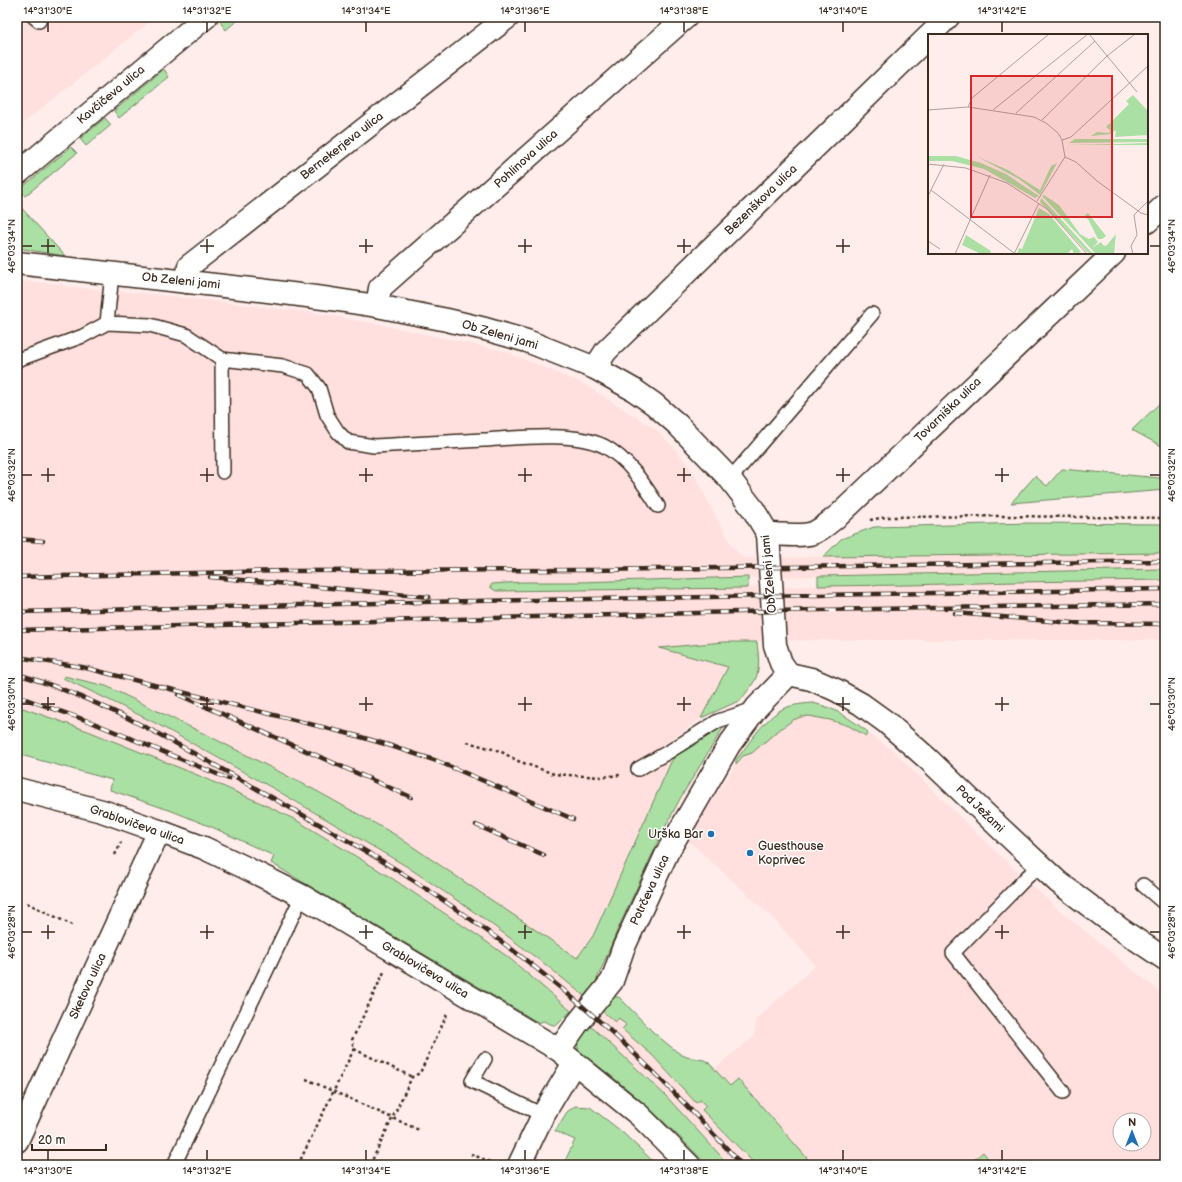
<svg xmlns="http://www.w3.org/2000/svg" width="1182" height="1182" viewBox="0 0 1182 1182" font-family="'Balsamiq Sans',sans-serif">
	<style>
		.built { fill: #ffe0de; fill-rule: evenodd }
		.green { fill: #aae0a3; stroke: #728560 }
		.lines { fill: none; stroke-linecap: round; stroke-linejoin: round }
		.service-casing { stroke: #3b2a1e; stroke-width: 16 }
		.minor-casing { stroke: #3b2a1e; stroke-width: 25 }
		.tertiary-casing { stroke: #3b2a1e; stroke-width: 25 }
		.path { stroke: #3b2a1e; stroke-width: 2.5; stroke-dasharray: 3 3; stroke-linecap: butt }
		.service { stroke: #fff; stroke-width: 13 }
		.minor { stroke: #fff; stroke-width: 22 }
		.tertiary { stroke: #fff; stroke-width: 22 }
		.rail-casing { stroke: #3b2a1e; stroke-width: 4.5 }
		.rail { stroke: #fff; stroke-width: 3; stroke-dasharray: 9; stroke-linecap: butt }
		.ticks { fill: none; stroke: #3b2a1e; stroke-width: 1.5 }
		.poi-dot { fill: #1f6fb2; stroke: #fff; stroke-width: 1.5 }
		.labels { text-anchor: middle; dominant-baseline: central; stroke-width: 3; stroke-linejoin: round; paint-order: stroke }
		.street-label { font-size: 12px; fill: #3b2a1e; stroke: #fff }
		.poi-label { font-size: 12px; fill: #3b2a1e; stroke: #fff; text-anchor: end }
		.inset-road { fill: none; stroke: #b19f9a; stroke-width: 1 }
		.view { fill: #d62828; fill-opacity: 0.15; stroke: #d62828; stroke-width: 2 }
		.inset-edge { fill: none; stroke: #3b2a1e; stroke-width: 2 }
		.neatline { fill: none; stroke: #3b2a1e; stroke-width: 1.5 }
		.ticks-label { font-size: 10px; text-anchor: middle; fill: #3b2a1e }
	</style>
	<rect width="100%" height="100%" fill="#ffedec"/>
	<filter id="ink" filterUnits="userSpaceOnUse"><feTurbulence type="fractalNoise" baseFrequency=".025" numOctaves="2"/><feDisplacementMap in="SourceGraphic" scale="8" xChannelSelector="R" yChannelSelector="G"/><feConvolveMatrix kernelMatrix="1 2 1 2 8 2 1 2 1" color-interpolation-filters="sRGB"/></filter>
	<g filter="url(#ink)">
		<!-- built -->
		<path class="built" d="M17,17H156L17,128Z
			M17,281L62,284L63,286L151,294L317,313L392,327L504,351L584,384L655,429L676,450L693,472L711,508L733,547L743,558L1165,553V640H815L723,642L661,648L728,667L701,718L680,734L665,743L675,757L593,936L577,958L394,834L313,789L211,737L106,686L64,676L63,678L109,700L157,724L367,843L406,866L483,918L550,968L615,1022L619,1018L626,1025L622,1029L652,1055L696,1103L700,1100L707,1106L703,1110L756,1165H729L666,1096L634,1066L594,1029L588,1025L508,957L474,933L390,877L296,820L261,803L195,774L173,766L122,745L17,706ZM818,576V586L496,591L492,584L522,582H578Z
			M812,703L821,705L839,712L891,749L992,848L1059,910L1165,996V1165H993L983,1152L968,1165H813L738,1079L730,1086L714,1069L754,1036L757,1018L801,979L815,965L770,915L693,845L687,841L699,820L736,764V760L761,728L780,711L795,705ZM1120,1120H1144V1144H1120Z"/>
		<!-- green -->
		<path class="green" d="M227,17H241L226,30L220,22Z
			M164,69L169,77L119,118L114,111Z
			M105,118L111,125L86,146L80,139Z
			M71,147L77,153L25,196L19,190Z
			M17,203L65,256L17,248Z
			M1165,398V448L1132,430Z
			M1062,469L1160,478L1165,469V490L1011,503L1035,476L1047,486Z
			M1029,523L1165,524V553L823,557L841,539L874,527Z
			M1165,569V580L1015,582L909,585L818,586V576Z
			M748,577V588L496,591L490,587L492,584L522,582H578Z
			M723,642H757C758,653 761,669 755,680C751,687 745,694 740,701L732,704L701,718L728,667L659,648Z
			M64,676L106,686L211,737L313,789L394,834L577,958L593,936L671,762C681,746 705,735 721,726L723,728L681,797L662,833L617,931L595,984L584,996L550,968L483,918L406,866L276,790L157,724L109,700L63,678Z
			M812,703C835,707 850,719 868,732L866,736L849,726L830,720L809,716L801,717L793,720L775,733L752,753L743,756L736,764V760C749,744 761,723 779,711C788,705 801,704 812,703Z
			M17,706L88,731L195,774L261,803L296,820L390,877L474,933L508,957L571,1011L557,1025H553L543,1021L539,1023L271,863L274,856L214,828L172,811L110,790L112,780L17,754Z
			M613,997H618L620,998L653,1032L676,1051L682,1055L687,1057L704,1060L708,1062L730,1086L738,1079L813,1165H756L702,1110L706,1106L700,1100L696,1103L652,1055L622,1029L626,1025L619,1018L615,1022L601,1010Z
			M588,1025L594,1029L634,1066L666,1096L729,1165H707C669,1125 627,1086 582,1054L578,1049L577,1038Z
			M575,1106L590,1107L621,1131L657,1165H563L575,1140L555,1131L567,1112Z
			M983,1152L993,1165H968Z"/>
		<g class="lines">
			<defs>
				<path id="service" d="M34,17L39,21
					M112,273L107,323L150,325L186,335L222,359L283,366L308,374L319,388L327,415L338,432L348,442L374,446C410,444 447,442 483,440C517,438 573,431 604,446C628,459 644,484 658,506
					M222,359L223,472
					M17,360L83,336L107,323
					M730,479L872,314
					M638,769L670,751L718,721L754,709
					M1039,866L1027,877L953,953L1063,1092
					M1143,885L1165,904
					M485,1059L472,1081L543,1115
					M174,1165L302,896"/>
				<path id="minor" d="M930,35L948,17
					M17,174L206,17
					M1147,222L1165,205
					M187,282L189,266L508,17
					M377,306L380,288L686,17
					M595,368L606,351L929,36
					M768,534C780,534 802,537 813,533C823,529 831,521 840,514L1114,253
					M17,1141L159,831
					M519,1165L543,1115L574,1063"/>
				<path id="tertiary" d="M17,263L260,290L331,299L377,306L447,320L485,329L527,341L595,368L634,390L654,404L677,424L730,479L753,509L768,534L775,645L781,663L789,674
					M789,674L811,679L836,690L861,704L886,722L928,759L1000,828L1058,882L1119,928L1165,959
					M17,789L102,811L159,831L204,848L244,867L302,896L559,1050L639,1115L689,1165
					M559,1050L577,1024L612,981L623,949L667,853L729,745L757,707L789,674"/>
			</defs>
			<!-- service casing -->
			<use href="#service" class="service-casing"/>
			<!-- minor casing -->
			<use href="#minor" class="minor-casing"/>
			<!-- tertiary casing -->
			<use href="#tertiary" class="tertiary-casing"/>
			<!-- path -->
			<path class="path" d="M870,520L886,517L1005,516L1165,518
				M467,742L500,751L518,761L554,774L601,777L620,775
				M115,855L121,842
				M27,903L72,925
				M354,1049L412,1077
				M306,1079L419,1130
				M471,1154L495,1164
				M298,1165L354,1049L352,1040L384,972
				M370,1165L412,1077L420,1073L448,1012"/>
			<!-- service -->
			<use href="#service" class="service"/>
			<!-- minor -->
			<use href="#minor" class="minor"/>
			<!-- tertiary -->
			<use href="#tertiary" class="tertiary"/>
			<defs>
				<path id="rail" d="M17,539L43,541
					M17,577L287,571L592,570L1165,561
					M210,577L429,597
					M17,612L420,602L1165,589
					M955,613L1073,623L1165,624
					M17,630L817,610L1165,604
					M17,657L82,667L354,735L385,744L437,761L573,819
					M17,674C103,699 179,745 257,789C313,821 371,852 425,888C467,916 508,945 547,977C618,1033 681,1098 742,1165
					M179,695L411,797
					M17,696L91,722L229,779
					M476,825L544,855"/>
			</defs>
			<!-- rail casing -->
			<use href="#rail" class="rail-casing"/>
			<!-- rail -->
			<use href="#rail" class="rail"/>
		</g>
	</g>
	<!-- ticks -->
	<path class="ticks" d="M48,22V32M207,22V32M366,22V32M525,22V32M684,22V32M843,22V32M1002,22V32M48,239V253M207,239V253M366,239V253M525,239V253M684,239V253M843,239V253M22,246H32M41,246H55M200,246H214M359,246H373M518,246H532M677,246H691M836,246H850M1150,246H1160M48,468V482M207,468V482M366,468V482M525,468V482M684,468V482M843,468V482M1002,468V482M22,475H32M41,475H55M200,475H214M359,475H373M518,475H532M677,475H691M836,475H850M995,475H1009M1150,475H1160M48,697V711M207,697V711M366,697V711M525,697V711M684,697V711M843,697V711M1002,697V711M22,704H32M41,704H55M200,704H214M359,704H373M518,704H532M677,704H691M836,704H850M995,704H1009M1150,704H1160M48,925V939M207,925V939M366,925V939M525,925V939M684,925V939M843,925V939M1002,925V939M22,932H32M41,932H55M200,932H214M359,932H373M518,932H532M677,932H691M836,932H850M995,932H1009M1150,932H1160M48,1150V1160M207,1150V1160M366,1150V1160M525,1150V1160M684,1150V1160M843,1150V1160M1002,1150V1160"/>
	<!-- markers -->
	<g class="poi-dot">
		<circle cx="711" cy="834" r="4"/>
		<circle cx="750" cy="853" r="4"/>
	</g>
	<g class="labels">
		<!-- street labels -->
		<g class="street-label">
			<text transform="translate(111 95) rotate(-40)">Kavčičeva ulica</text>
			<text transform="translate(342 146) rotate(-38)">Bernekerjeva ulica</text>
			<text transform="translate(526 159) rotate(-42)">Pohlinova ulica</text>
			<text transform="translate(761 200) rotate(-44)">Bezenškova ulica</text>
			<text transform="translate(181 281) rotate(6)">Ob Zeleni jami</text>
			<text transform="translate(500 335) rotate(16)">Ob Zeleni jami</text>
			<text transform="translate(948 410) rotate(-44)">Tovarniška ulica</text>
			<text transform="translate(769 574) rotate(-95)">Ob Zeleni jami</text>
			<text transform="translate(980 809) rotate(44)">Pod Ježami</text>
			<text transform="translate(137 825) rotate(19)">Grablovičeva ulica</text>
			<text transform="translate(650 890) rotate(-65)">Potrčeva ulica</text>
			<text transform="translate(425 970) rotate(31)">Grablovičeva ulica</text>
			<text transform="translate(88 986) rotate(-65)">Sketova ulica</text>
		</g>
		<!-- poi labels -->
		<g class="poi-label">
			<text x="703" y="834">Urška Bar</text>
			<text x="758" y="846" text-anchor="start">Guesthouse<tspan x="758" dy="14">Koprivec</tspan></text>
		</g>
	</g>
	<!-- overview -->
	<g transform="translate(928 34)">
		<rect width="220" height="220" fill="#ffedec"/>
		<path d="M205,61L220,77V101L187,103L188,96L183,100L163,102L169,98L181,99L182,96L178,93L201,70L198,67ZM147,105H220V108L141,109ZM220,109V111H140L189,110ZM0,122H28L53,129L78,140L111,162L107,164L56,135L24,127H0ZM50,123L80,136L112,156L123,132L129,129L112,161L91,145ZM116,161L131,171L152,200L161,205L166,203L170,208L164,214L173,208L176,212L179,211L188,200L186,220H168L114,162ZM113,164L122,173L165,220L159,218L112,168ZM111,174L121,180L153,218L146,220L144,215L139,220H89L91,214L94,215ZM160,179L178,202L174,205H170L160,185L155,183ZM38,201L63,217L62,220H53L34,211Z" fill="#aae0a3"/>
		<path class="inset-road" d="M161,0L209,58M40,73L44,64L121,0M0,76L40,73L106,83L118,89L130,99L134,106L137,123M65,76L160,0M88,79L167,7M114,86L179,22L207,0M134,106L143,103L220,32M137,123L148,128L169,147L213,179L220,181M0,130L38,134L79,149L119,175L159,220M3,156L86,219M0,162L16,130M109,167L137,123M0,207L12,215M27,220L62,141M86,220L111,169M205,220L203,212L209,201L206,181L220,167"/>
		<path class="view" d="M43,42H184V183H43Z"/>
		<rect width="220" height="220" class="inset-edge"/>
	</g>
	<!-- margin -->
	<rect width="1182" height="1182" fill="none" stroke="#fff" stroke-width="44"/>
	<!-- north arrow -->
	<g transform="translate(1132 1132)"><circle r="19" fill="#ffffff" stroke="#b1aaa5"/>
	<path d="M0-3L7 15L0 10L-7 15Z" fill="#1f6fb2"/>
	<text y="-6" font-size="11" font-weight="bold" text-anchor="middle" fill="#3b2a1e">N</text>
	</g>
	<!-- scale -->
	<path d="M32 1144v6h74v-6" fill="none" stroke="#3b2a1e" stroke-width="2"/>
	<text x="38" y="1144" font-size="12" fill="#3b2a1e" stroke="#ffffff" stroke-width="3" paint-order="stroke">20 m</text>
	<rect x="22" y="22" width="1138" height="1138" class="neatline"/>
	<g class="ticks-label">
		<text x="48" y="14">14°31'30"E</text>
		<text x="207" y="14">14°31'32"E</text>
		<text x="366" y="14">14°31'34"E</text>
		<text x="525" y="14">14°31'36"E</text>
		<text x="684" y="14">14°31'38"E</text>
		<text x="843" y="14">14°31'40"E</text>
		<text x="1002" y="14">14°31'42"E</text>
		<text transform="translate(11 246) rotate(-90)" y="4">46°03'34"N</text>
		<text transform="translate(1171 246) rotate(-90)" y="4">46°03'34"N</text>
		<text transform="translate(11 475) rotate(-90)" y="4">46°03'32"N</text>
		<text transform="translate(1171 475) rotate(-90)" y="4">46°03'32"N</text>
		<text transform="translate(11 704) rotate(-90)" y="4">46°03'30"N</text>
		<text transform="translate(1171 704) rotate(-90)" y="4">46°03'30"N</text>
		<text transform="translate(11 932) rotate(-90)" y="4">46°03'28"N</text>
		<text transform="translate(1171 932) rotate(-90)" y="4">46°03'28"N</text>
		<text x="48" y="1174">14°31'30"E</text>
		<text x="207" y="1174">14°31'32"E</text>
		<text x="366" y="1174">14°31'34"E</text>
		<text x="525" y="1174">14°31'36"E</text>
		<text x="684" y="1174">14°31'38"E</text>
		<text x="843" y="1174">14°31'40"E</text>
		<text x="1002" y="1174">14°31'42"E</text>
	</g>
</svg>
